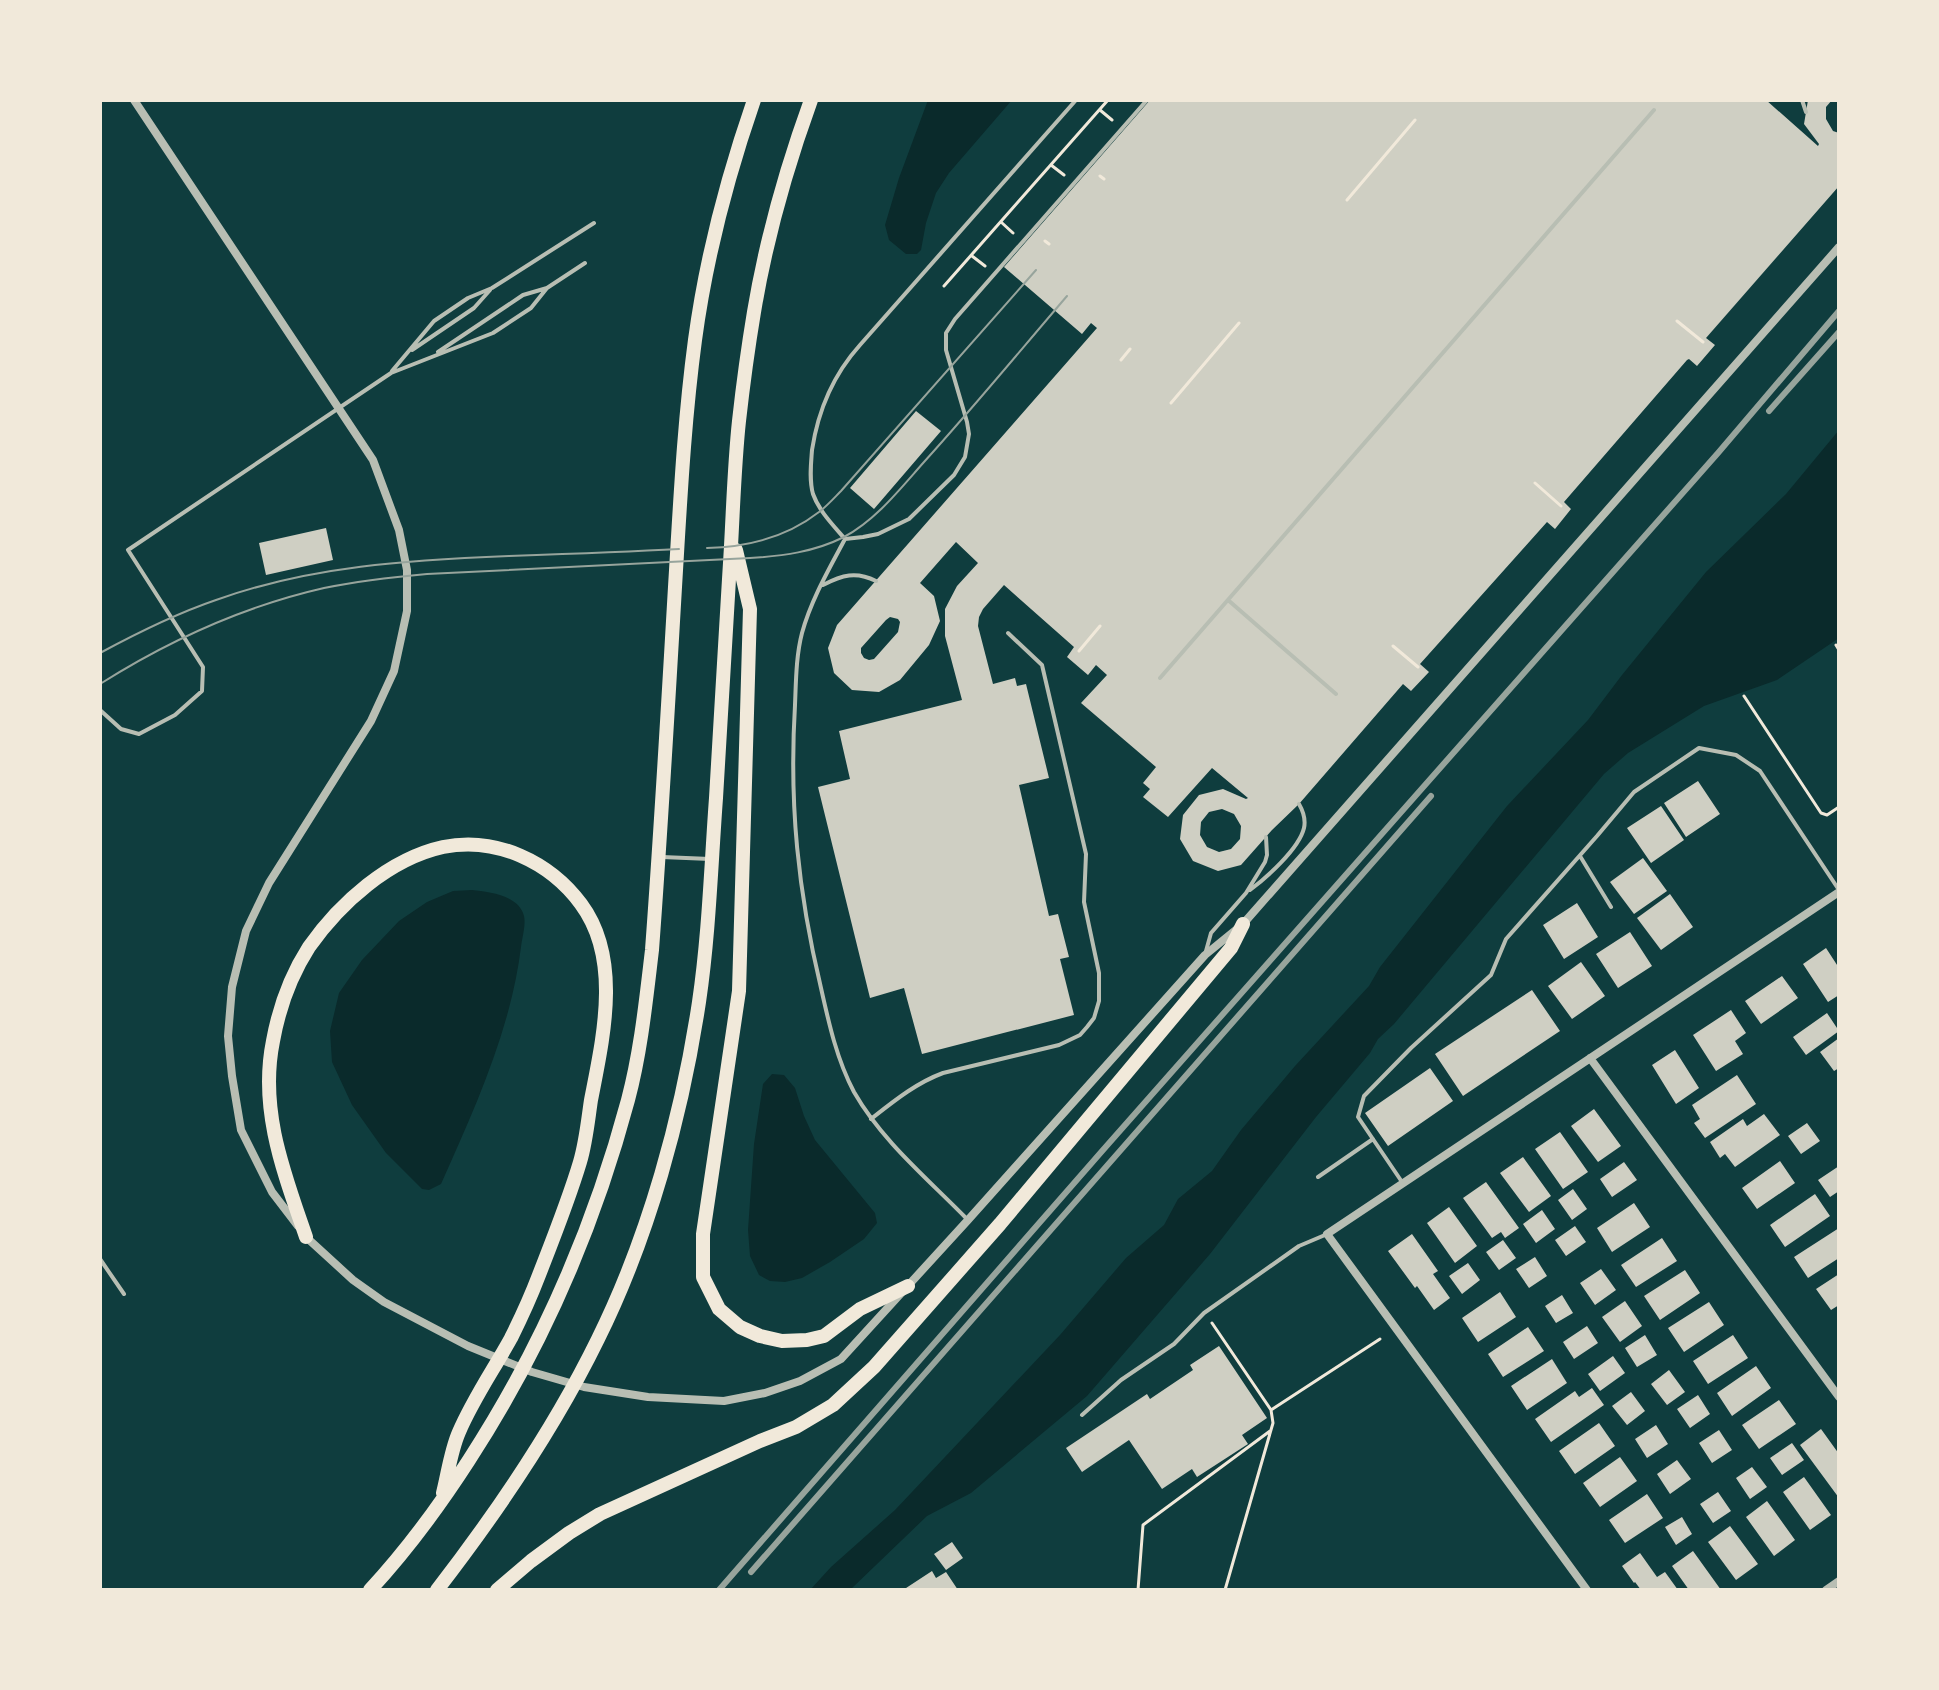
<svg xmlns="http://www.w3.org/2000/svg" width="1939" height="1690" viewBox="0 0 1939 1690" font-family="'PT Sans',sans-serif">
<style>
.water{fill:#0a2a2b}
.building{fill:#cfcfc3;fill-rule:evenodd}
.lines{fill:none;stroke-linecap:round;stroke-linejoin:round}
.path{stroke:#f1e9da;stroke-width:3}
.service{stroke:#b8beb3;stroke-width:4}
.minor{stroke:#b8beb3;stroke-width:8}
.primary{stroke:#f1e9da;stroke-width:14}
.tram{stroke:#97a49c;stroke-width:2}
.rail{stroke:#97a49c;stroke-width:6}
</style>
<rect width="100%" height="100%" fill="#0f3d3e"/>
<path class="water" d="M928 100H1012L949 173 936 193 926 223 921 250 917 254H906L889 240 885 225 899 178Z
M1839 430V638L1777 680 1704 706 1628 753 1604 774 1394 1024 1378 1039 1370 1053 1316 1117 1210 1254 1087 1396 971 1493 927 1516 850 1590H810L831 1567 895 1510 1060 1335 1126 1258 1164 1225 1178 1199 1212 1171 1241 1130 1295 1066 1369 986 1380 967 1507 806 1588 720 1622 675 1706 572 1786 494Z
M472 890C489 892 519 895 524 916 526 925 522 938 521 947 511 1029 475 1108 441 1184L429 1190 422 1189 386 1153 352 1105 332 1062 330 1031 339 993 362 960 399 921 427 902 453 891Z
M772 1074 784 1075 795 1088 804 1116 815 1140 875 1213 877 1223 864 1239 830 1262 802 1278 785 1282 770 1281 759 1275 750 1256 748 1230 754 1144 763 1084Z"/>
<path class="building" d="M1150 100H1766L1818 146 1819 144 1804 124 1808 100H1832L1826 107V119L1833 131 1839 133V186L1706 338 1715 345 1697 366 1689 359 1687 360 1564 502 1571 509 1555 529 1547 522 1420 664 1429 672 1411 691 1403 684 1299 804 1272 830 1241 865 1218 871 1193 861 1180 839 1183 815 1199 795 1223 789 1246 799 1248 798 1212 768 1168 817 1143 797 1150 789 1143 783 1156 767 1081 703 1107 675 1096 665 1088 675 1067 657 1074 647 1004 585 983 609 979 617 978 626 993 684 1015 678 1017 686 1026 684 1049 778 1019 785 1049 916 1058 914 1069 957 1060 959 1074 1015 922 1054 904 988 870 998 818 787 850 779 839 731 962 700 945 636V609L957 586 978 563 956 542 920 583 934 596 940 621 929 645 900 680 879 692 852 690 834 673 828 648 837 625 1097 328 1091 323 1082 334 1004 267ZM890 617 898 619 900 622 898 632 874 659 869 660 864 658 861 653V648L886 620ZM1222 809 1234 814 1241 826 1240 839 1231 849 1219 852 1207 847 1200 835 1201 822 1209 812Z
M916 411 941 431 874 509 850 488Z
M326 528 333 560 266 575 259 543Z
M1698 781 1720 814 1686 837 1664 803Z
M1661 806 1684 840 1651 863 1627 828Z
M1643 858 1667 891 1634 914 1610 882Z
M1670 894 1693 927 1661 950 1637 918Z
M1577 903 1598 937 1564 959 1543 925Z
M1630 932 1652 966 1618 988 1596 954Z
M1826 948 1839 968V995L1828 1002 1803 964Z
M1581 962 1605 996 1572 1019 1548 986Z
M1782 976 1798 998 1761 1024 1745 1001Z
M1532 990 1560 1031 1463 1096 1435 1054Z
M1731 1010 1746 1033 1735 1041 1743 1054 1716 1071 1693 1035Z
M1827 1013 1839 1031 1806 1055 1793 1037Z
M1839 1038V1068L1834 1071 1820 1052Z
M1675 1050 1699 1088 1676 1104 1652 1065Z
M1430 1068 1453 1101 1388 1146 1365 1113Z
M1737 1075 1756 1104 1705 1138 1694 1123 1700 1119 1692 1105Z
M1594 1109 1621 1146 1598 1162 1571 1126Z
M1764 1114 1780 1135 1735 1167 1725 1154 1720 1158 1710 1142 1743 1119 1747 1126Z
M1807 1123 1820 1141 1801 1154 1788 1136Z
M1560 1132 1588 1172 1563 1189 1535 1149Z
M1523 1157 1551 1196 1529 1212 1500 1173Z
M1780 1161 1795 1183 1757 1209 1742 1188Z
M1624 1162 1637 1180 1612 1197 1600 1179Z
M1839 1166V1191L1830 1197 1818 1180Z
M1486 1182 1519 1228 1505 1238 1501 1232 1492 1238 1463 1198Z
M1573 1189 1587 1209 1572 1220 1558 1200Z
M1815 1194 1830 1216 1785 1247 1770 1225Z
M1634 1203 1650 1227 1612 1252 1597 1228Z
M1449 1207 1477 1246 1455 1263 1427 1223Z
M1542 1210 1555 1229 1536 1243 1523 1224Z
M1575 1226 1586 1242 1566 1256 1555 1240Z
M1839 1228V1258L1808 1278 1794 1257Z
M1412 1234 1438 1271 1433 1274 1450 1298 1434 1310 1417 1286 1415 1288 1388 1251Z
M1662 1238 1677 1261 1636 1287 1621 1265Z
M1503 1240 1516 1258 1499 1270 1486 1252Z
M1535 1257 1547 1276 1529 1288 1516 1269Z
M1468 1263 1480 1280 1462 1294 1449 1276Z
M1601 1269 1616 1290 1595 1305 1580 1283Z
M1685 1270 1700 1293 1660 1320 1644 1296Z
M1839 1274V1305L1831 1310 1816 1289Z
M1500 1292 1516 1317 1478 1342 1462 1318Z
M1562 1295 1573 1313 1556 1323 1545 1306Z
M1625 1301 1642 1326 1620 1342 1602 1317Z
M1709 1302 1724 1325 1684 1352 1668 1328Z
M1587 1326 1598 1343 1574 1359 1563 1342Z
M1528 1327 1544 1351 1503 1377 1488 1354Z
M1645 1335 1657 1355 1637 1367 1625 1348Z
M1733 1335 1748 1358 1708 1384 1693 1361Z
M1219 1346 1267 1418 1242 1435 1248 1444 1197 1477 1192 1469 1162 1489 1129 1440 1082 1472 1066 1448 1147 1394 1150 1399 1193 1370 1190 1365Z
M1613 1356 1625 1373 1600 1391 1588 1374Z
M1552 1359 1567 1383 1527 1410 1511 1386Z
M1756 1366 1771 1388 1732 1416 1717 1393Z
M1669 1370 1685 1392 1667 1405 1651 1384Z
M1592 1388 1604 1405 1551 1442 1535 1419 1575 1391 1579 1397Z
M1631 1392 1645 1411 1627 1425 1612 1406Z
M1698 1395 1710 1414 1690 1428 1677 1409Z
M1779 1400 1796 1424 1759 1449 1742 1425Z
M1599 1423 1615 1446 1575 1474 1559 1451Z
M1656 1425 1668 1444 1647 1458 1635 1439Z
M1821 1429 1839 1454V1498L1800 1445Z
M1719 1430 1732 1450 1712 1463 1699 1443Z
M1792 1443 1804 1460 1782 1475 1770 1458Z
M1620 1457 1637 1481 1600 1507 1583 1483Z
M1677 1460 1691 1479 1670 1494 1657 1474Z
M1752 1467 1767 1487 1750 1499 1736 1478Z
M1804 1477 1831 1515 1810 1530 1783 1492Z
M1718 1492 1731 1511 1713 1523 1700 1504Z
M1647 1494 1663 1518 1625 1543 1609 1520Z
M1767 1501 1795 1540 1774 1556 1746 1517Z
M1682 1517 1692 1534 1676 1545 1665 1527Z
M1730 1526 1758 1564 1736 1580 1708 1542Z
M952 1542 963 1558 946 1570 934 1554Z
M1693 1551 1721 1590H1689L1672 1566Z
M1640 1553 1657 1577 1665 1572 1678 1590H1641L1635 1582 1634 1583 1622 1566Z
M932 1571 936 1578 946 1572 958 1590H903Z"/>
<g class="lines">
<path class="path" d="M1100 110 1112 120
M1051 165 1064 175
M1100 176 1104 179
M1347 200 1415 120
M1001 222 1013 233
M1045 241 1049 244
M972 256 985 266
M944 286 1108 100
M1677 321 1703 342
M1121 360 1130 349
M1171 403 1239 323
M1535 483 1561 506
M1836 645 1839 650
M1393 646 1418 667
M1079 651 1100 626
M1744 696 1821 813 1827 815 1839 807
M1212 1323 1271 1410 1380 1339
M1138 1590 1143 1525 1270 1431
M1225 1590 1273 1423 1271 1410"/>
<path class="service" d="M1802 100 1806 112
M412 350 474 308 490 290
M438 352 523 295 547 288 585 263
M392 371 434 321 468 298 492 288 594 223
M845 539C829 569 811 600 802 633 796 656 796 681 795 705 789 804 798 892 821 988 829 1024 837 1060 854 1092 882 1141 928 1179 967 1219
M845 539 863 537 878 534 909 519 954 475 965 457 969 434 967 422 946 350V333L955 319 1147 100
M845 539C833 525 819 511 813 494 809 480 811 464 812 450 818 411 833 375 860 345L1076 100
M823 585C842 575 856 571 876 581
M1228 600 1336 694
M1160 678 1654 110
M100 710 121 729 139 734 175 715 202 691 203 667 128 550 391 373 493 333 531 308 547 288
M1580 856 1611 907
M662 857 710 859
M1250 890C1266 878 1299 849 1304 828 1306 819 1303 811 1299 804
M1206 951 1211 933 1246 893 1265 862 1267 855 1266 837
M871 1119C894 1101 916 1083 943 1073L1059 1045 1080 1035 1087 1027 1094 1018 1099 1001V973L1084 902 1086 854 1042 665 1008 633
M1318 1177 1373 1139
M1402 1182 1358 1117 1364 1096 1411 1048 1491 975 1506 939 1597 836 1634 792 1699 748 1736 755 1760 771 1839 890
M100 1259 124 1294
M1082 1415 1121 1380 1174 1344 1204 1313 1299 1246 1325 1235"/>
<path class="minor" d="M134 100 373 460 399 530 407 570V611L394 671 371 721 269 883 246 931 232 987 228 1036 232 1076 241 1130 272 1192 298 1226
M1590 1058 1839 1397
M306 1237 353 1280 384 1302 468 1346 532 1372 584 1387 648 1397 724 1401 765 1393 800 1381 841 1359 968 1220 1205 955 1243 924 1839 247
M1587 1590 1327 1234 1839 892
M1826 1590 1839 1581"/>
<path class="primary" d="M736 550 750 609 739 991 703 1234V1277L719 1309 740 1327 760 1336 782 1341 807 1340 824 1336 860 1309 908 1286
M306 1237C284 1173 259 1110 273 1041 279 1008 291 975 309 947 340 903 389 859 443 847 496 836 550 862 581 904 622 959 603 1038 591 1100 588 1120 586 1142 580 1162 569 1199 553 1239 539 1275 531 1296 521 1318 511 1338 494 1369 473 1399 459 1432 451 1450 448 1473 443 1493
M370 1590C407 1550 440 1505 469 1460 541 1349 594 1227 628 1100 641 1051 646 1000 652 950 661 829 668 708 675 587 680 505 684 422 695 340 706 258 727 178 754 100
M437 1590C498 1511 554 1429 598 1339 649 1236 682 1115 699 1002 709 934 711 866 716 798 721 719 725 641 730 563 733 516 734 468 739 421 743 385 748 348 754 312 766 240 786 169 811 100
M497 1590 531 1561 569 1533 600 1514 760 1441 796 1427 833 1405 874 1367 1000 1224 1231 948 1243 924"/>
<path class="tram" d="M707 548C747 547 787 537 819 512 827 506 834 498 841 491L1036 270
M100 653C137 633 175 614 216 600 310 566 410 560 509 556 566 554 623 552 679 549
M100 684C168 641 245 606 324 588 358 581 393 577 427 574L750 558C783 556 814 552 844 537 876 520 900 489 924 462 973 408 1019 352 1067 296"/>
<path class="rail" d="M1769 411 1839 332
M751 1572 1431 796
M719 1590 1103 1150 1718 453 1839 311"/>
</g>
<rect width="1939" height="1690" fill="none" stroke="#f1e9da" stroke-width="204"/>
</svg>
